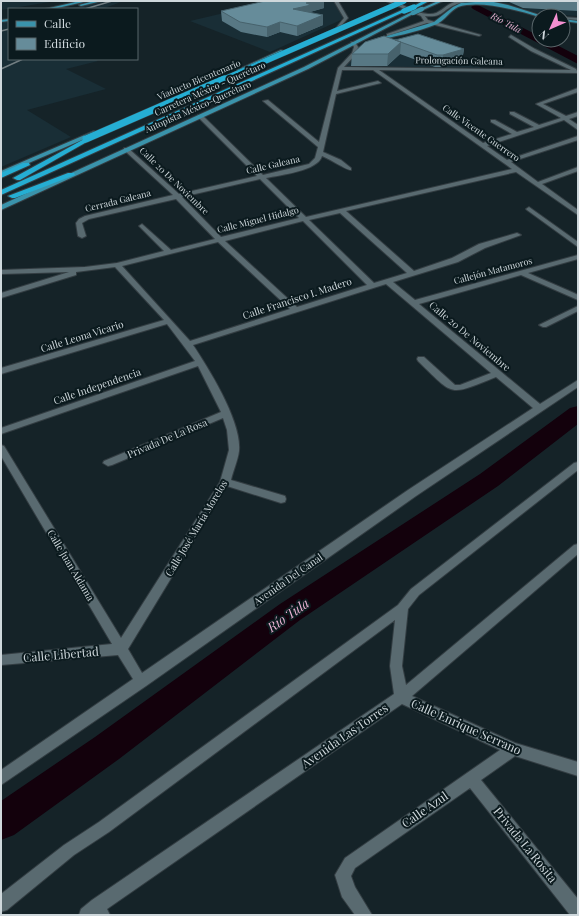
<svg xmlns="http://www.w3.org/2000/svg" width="579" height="916" viewBox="0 0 579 916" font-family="'Playfair Display',serif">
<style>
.built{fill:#192e36}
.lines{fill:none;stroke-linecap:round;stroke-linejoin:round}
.river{fill:#13010c;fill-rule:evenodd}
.minor-casing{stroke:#333d42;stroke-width:2}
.major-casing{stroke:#333d42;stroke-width:2}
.highway-casing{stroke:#333d42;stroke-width:2}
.minor{fill:#596a70;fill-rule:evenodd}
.major{fill:#3a93ab;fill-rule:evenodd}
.highway{fill:#25aed3;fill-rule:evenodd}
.rail{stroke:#727e82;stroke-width:1.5}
.major-bridge-casing{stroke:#333d42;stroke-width:5.5;stroke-linecap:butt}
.highway-bridge-far1-casing{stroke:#333d42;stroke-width:6;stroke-linecap:butt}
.highway-bridge-casing{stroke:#333d42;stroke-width:8;stroke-linecap:butt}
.major-bridge{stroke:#3a93ab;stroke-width:4.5}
.highway-bridge-far1{stroke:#25aed3;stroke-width:5.5}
.highway-bridge{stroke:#25aed3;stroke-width:7}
.wall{fill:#587884}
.shaded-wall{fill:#47626c}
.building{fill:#668c9a;stroke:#47626c}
.labels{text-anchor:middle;stroke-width:4;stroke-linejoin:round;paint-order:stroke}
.far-water-label{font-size:9px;font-style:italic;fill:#eab3d4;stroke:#0b1a1e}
.far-street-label{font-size:9px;fill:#cfd8dc;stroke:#0b1a1e}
.street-label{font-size:10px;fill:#cfd8dc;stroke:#0b1a1e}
.near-street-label{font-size:12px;fill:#cfd8dc;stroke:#0b1a1e}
.near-water-label{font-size:13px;font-style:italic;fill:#eab3d4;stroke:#0b1a1e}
</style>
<rect width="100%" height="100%" fill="#152328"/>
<path class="built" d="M1 1H56L1 10Z
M106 1 121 2 102 9H67Z
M275 1H334L342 12 343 17 341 20 270 52 190 21Z
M494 1H578V16L541 14 509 4Z
M9 21V59H95L98 61 66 69 106 89 27 110 71 137 1 167V23Z
M396 38 482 68 346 66 360 50 373 44Z"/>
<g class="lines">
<path class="river" d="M476 4 539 36V40H547L578 56V64L473 9 471 7Z
M578 406V424L498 486 300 620 119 759 14 835 1 840V801L95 737 280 604 480 474 570 408Z"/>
<g class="minor-casing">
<path id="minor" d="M334 1H338L348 18 338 29 336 28 344 18Z
M386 1C401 1 413 13 428 14 439 15 443 7 452 3 458 0 465 1 471 1 466 3 460 2 455 5 442 10 443 18 425 16L428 20 481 35 479 36 427 23 387 36V34L424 21 421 16Z
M563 17 578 18V20L563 19Z
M511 35 535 49 576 69 578 73 379 70 483 143 512 134 491 122V120H495L517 132 534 127 510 114V112H514L539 125 561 118 536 104 578 88V92L543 104 566 116 578 112V116L569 119 578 125V130L564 120 487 146 507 160 578 136V140L511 162 538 182 578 167V171L542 184 578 210V215L516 172 346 211 414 271 452 258 479 244 517 233 521 235 485 248 458 262 393 282 415 300 578 255V259L528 273 574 293 578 295V300L521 275 419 304 540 404 578 380V387L416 496 146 686 1 785V770L133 679 118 655 1 665V655L112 644 1 456V445L4 446 121 638 220 482 229 450 227 430 223 418 112 465 108 466 103 463 104 461 221 412 198 366 1 434V428L195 361 167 324 1 374V368L164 320 115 267 76 272V275L1 298V293L69 272 1 274V270L85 267 117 263 164 251 139 226 142 224 171 250 215 239 176 199 89 219 82 223 86 236 82 238 78 236 76 223 79 219 85 216 173 195 124 150V148H128L179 194 257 176 198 117V115H202L263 175 309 164 315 158 318 147 263 101 268 100 319 142 338 68 352 53 354 47 351 42H355L358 47 356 54 344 67 571 70 531 51 509 37ZM342 70H373L512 169 306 217 266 178C280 175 318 171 322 156 328 158 348 171 351 170V168L341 160 323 152 336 94 381 83 378 81 337 91ZM260 179 299 218 221 237 182 197ZM340 213 407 273 374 283 309 220ZM303 221 367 285 297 307 225 241ZM218 242 290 309 190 341 122 266ZM386 284 491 373 460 385H455L424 357H418L417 359 418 361C455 397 448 396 496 377L533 408 408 490 142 673 128 649 227 486 281 503 285 502 286 499 285 496 231 480C233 471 238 460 239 451 242 422 209 369 193 345Z
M529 207 578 242V247L527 210 526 209Z
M578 306V311L546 327H543L539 325Z
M578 462V470L419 595 408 609 402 666 406 685 574 545 578 544V554L412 696 515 743 578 762V776L515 756 481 780 578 899V915H570L470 788 355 868 351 876 355 887 372 915H355L342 897 335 875 345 858 500 750 402 704 107 909 110 915H79L81 909 92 900 394 694 390 666 395 620 109 832 74 855 7 910 1 912V894L64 845 99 822 398 605 411 589 574 463Z"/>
</g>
<g class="major-casing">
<path id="major" d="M80 1H88L53 9H45Z
M94 1H102L81 6 79 5Z
M438 1H443L423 10 420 9Z
M489 1 508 5 543 16 539 17C517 10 480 0 458 7 450 11 445 20 437 24 416 33 393 36 372 42L370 41 434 22 453 7 461 3Z
M412 12 415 13 308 69 1 210V205L304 67Z
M9 19V21L1 22V20Z
M563 19 578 21V23L563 21Z
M281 50 285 51 241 71 237 70Z
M94 131 96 132V134L1 175V171Z"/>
</g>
<g class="highway-casing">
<path id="highway" d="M423 1H429L416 8 412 7Z
M402 10 406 11 1 195V190Z
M97 132 100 134 99 135 20 180H17L13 178Z
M23 163H29L30 165 1 178V173Z
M68 173H74L75 175 15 198H12L8 196Z"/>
</g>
<use href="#minor" class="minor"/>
<use href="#major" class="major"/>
<use href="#highway" class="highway"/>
<path class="rail" d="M85 9 112 1
M1 31 9 29
M1 69 23 59"/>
<g class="major-bridge-casing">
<path id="major-bridge" d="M413 13 422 9"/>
</g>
<g class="highway-bridge-far1-casing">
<path id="highway-bridge-far1" d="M404 11 414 7
M222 80 404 1"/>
</g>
<g class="highway-bridge-casing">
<path id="highway-bridge" d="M86 139 224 79"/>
</g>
<use href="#major-bridge" class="major-bridge"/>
<use href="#highway-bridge-far1" class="highway-bridge-far1"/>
<use href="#highway-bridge" class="highway-bridge"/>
</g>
<path class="wall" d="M507 1H578V11L523 8Z
M324 8 310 12V13L323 15V25L297 36 280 32 267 37 241 32 222 21 221 11Z
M395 40 464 49 462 61 442 67H435L400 54 387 66H351L352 54Z"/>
<path class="shaded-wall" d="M316 1H324V8L310 12V14L293 9 306 3Z
M323 15V25L297 36V26Z
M280 22V32L267 37V27Z
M401 42 400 54 387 66 388 54Z
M464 49 462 61 442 67 443 55Z"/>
<path class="building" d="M265 1H316L306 3 311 5 293 9 323 15 297 26 280 22 267 27 240 22 221 11Z
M418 34 464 49 443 55H437L395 40Z
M384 36 401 42 388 54H352L365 42Z"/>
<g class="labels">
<g class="far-water-label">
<text transform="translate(506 23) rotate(28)" y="3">Río Tula</text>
</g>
<g class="far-street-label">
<text transform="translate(459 61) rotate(1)" y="3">Prolongación Galeana</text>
<text transform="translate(199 80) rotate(-23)" y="3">Viaducto Bicentenario</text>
<text transform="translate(210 89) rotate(-24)" y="3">Carretera México - Querétaro</text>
<text transform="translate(198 107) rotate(-24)" y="3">Autopista México-Querétaro</text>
<text transform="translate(481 133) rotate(35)" y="3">Calle Vicente Guerrero</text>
<text transform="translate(273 165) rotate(-13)" y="3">Calle Galeana</text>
<text transform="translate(174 181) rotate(44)" y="3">Calle 20 De Noviembre</text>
<text transform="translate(118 201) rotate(-14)" y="3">Cerrada Galeana</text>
<text transform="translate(258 220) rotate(-14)" y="3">Calle Miguel Hidalgo</text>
<text transform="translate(493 271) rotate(-15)" y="3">Callejón Matamoros</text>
</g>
<g class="street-label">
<text transform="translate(297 298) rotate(-18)" y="4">Calle Francisco I. Madero</text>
<text transform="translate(82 336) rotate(-17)" y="4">Calle Leona Vicario</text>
<text transform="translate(470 336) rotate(40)" y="4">Calle 20 De Noviembre</text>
<text transform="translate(97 386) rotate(-19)" y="4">Calle Independencia</text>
<text transform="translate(167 438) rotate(-23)" y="4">Privada De La Rosa</text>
<text transform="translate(196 528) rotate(-59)" y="4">Calle José María Morelos</text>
<text transform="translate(71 565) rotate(59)" y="4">Calle Juan Aldama</text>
<text transform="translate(288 579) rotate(-35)" y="4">Avenida Del Canal</text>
</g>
<g class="near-street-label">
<text transform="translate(61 655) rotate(-5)" y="4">Calle Libertad</text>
<text transform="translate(466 727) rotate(24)" y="4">Calle Enrique Serrano</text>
<text transform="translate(345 736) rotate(-35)" y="4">Avenida Las Torres</text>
<text transform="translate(425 810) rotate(-35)" y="4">Calle Azul</text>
<text transform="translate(525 845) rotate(51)" y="4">Privada La Rosita</text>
</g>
<g class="near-water-label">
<text transform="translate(288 615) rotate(-35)" y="5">Río Tula</text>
</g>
</g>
<rect width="579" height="916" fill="none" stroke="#cfd8dc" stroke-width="4"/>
<rect x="8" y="8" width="130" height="52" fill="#0b1a1e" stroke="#59666a"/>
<rect x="16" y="21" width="20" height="6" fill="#3a93ab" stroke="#59666a"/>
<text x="44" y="28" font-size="12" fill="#cfd8dc">Calle</text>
<rect x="16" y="38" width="20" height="12" fill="#668c9a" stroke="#59666a"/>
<text x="44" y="48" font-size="12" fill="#cfd8dc">Edificio</text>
<g transform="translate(551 28) rotate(225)"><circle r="19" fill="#0b1a1e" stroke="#59666a"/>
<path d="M0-3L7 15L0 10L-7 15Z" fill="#f590d1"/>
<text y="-6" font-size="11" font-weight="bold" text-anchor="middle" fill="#cfd8dc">N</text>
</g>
</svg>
